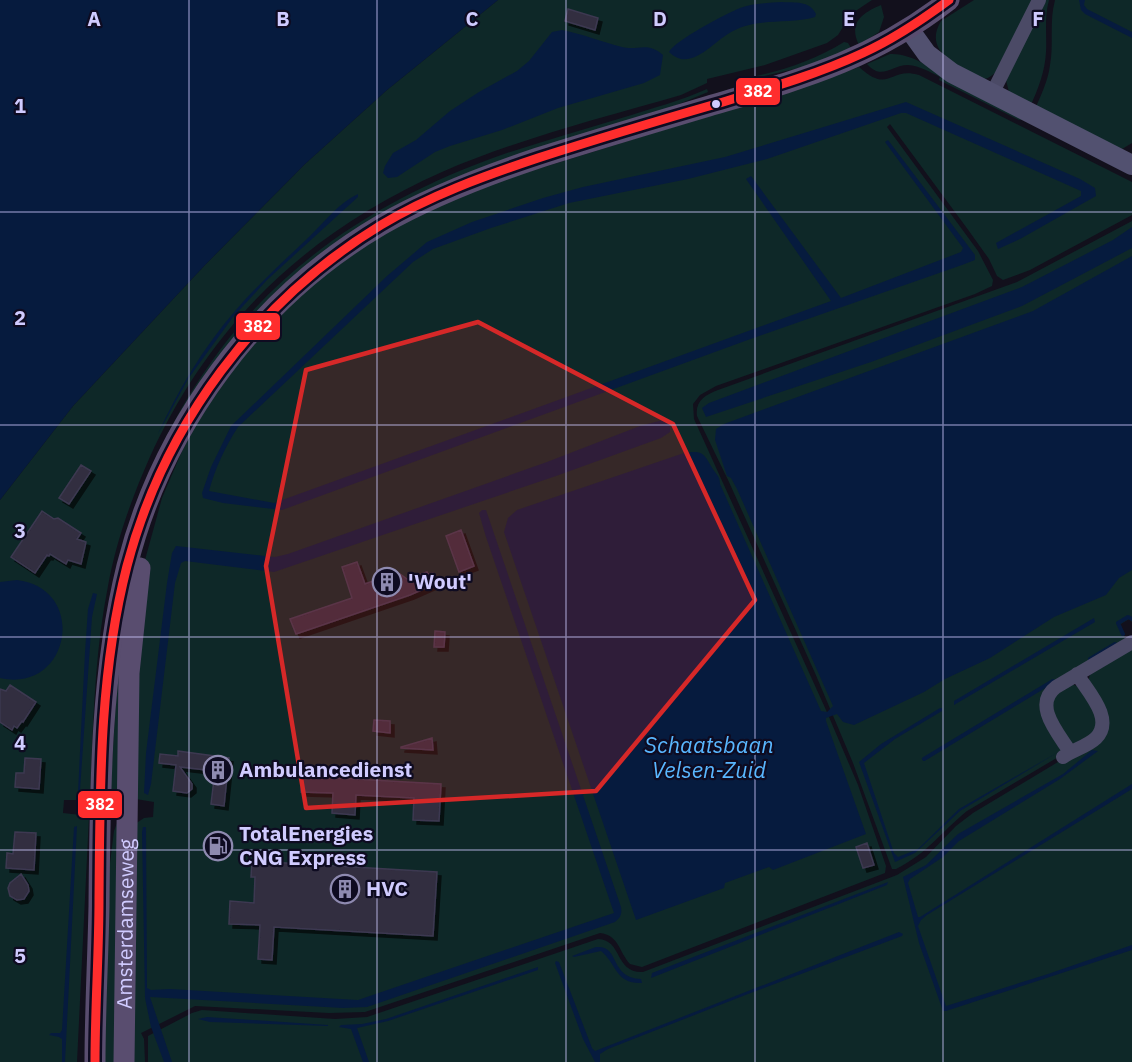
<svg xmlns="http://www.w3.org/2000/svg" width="1132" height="1062" viewBox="0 0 1132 1062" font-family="'IBM Plex Sans',sans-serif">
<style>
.green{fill:#0e2828}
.water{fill:#061b3e}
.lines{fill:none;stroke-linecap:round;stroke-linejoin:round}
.stream{stroke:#061b3e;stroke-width:4}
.building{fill:#302d3f;stroke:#3d3951;stroke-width:1.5;filter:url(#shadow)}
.street{stroke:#4b4a66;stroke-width:14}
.secondary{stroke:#525170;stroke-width:20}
.primary{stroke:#594d6f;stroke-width:21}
.bus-1-casing{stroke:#0e0b21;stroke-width:14}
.bus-1{stroke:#ff2d2d;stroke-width:9}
.marked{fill:#d62828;fill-opacity:0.2;stroke:#d62828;stroke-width:4.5;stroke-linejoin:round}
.grid{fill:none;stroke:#d0cbff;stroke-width:1.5;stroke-opacity:0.55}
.bus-dot{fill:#d0cbff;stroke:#0e0b21;stroke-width:2}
.labels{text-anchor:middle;stroke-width:4.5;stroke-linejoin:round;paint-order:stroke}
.poi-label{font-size:21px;font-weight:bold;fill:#d0cbff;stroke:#0e0b21;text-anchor:start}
.street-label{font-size:21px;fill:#d0cbff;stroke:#0e0b21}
.water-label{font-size:22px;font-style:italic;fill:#59b7ff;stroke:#0e0b21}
.grid-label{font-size:20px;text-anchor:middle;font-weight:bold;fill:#d0cbff;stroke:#0e0b21;stroke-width:4.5;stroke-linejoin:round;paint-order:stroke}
.line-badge{stroke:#0e0b21;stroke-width:2}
.badge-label{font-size:16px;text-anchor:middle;font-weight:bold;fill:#fff}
</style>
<defs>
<filter id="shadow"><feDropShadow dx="4" dy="4" stdDeviation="0" flood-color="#0009"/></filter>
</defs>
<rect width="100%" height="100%" fill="#12101c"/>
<path class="green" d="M498 0H872L851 14 838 35 827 43 765 65 707 79V83L681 95C601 118 518 139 442 172 307 232 210 324 149 459 131 500 116 542 108 586 94 656 93 729 90 800H64L63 813 89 816 77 1062H0V500L73 406 205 265 305 164 387 90Z
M974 0H1032L996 72C991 77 985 80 978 80 956 64 923 51 941 21Z
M1045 0H1049C1044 18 1047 34 1046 52 1045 72 1038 89 1030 107L1009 92 1006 80Z
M1055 0H1132V143L1122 149 1035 109C1041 95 1048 81 1050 65 1054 43 1049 22 1055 0Z
M881 5 884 17 879 32 859 45C848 23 862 13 881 5Z
M844 42 848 43 851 48 812 65 742 81 741 79C776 73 814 61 844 42Z
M890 54C914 53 934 71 953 82 977 95 1000 106 1024 119L1019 120 939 80 940 77C930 72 920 66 908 65 891 65 882 81 867 64Z
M859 67C890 95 889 66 919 75L1132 182V215L1030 270 1003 280 997 276 989 259 969 231 890 124 887 127 978 251 993 280 992 286 975 294 716 386 700 395 693 404 694 419 826 710 858 785 886 866 885 873 642 967 630 964C619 952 619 935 600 933L365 1012 329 1013 195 1006 141 1033 144 1039 145 1062H128L135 824 144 818 153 817 154 802 136 799 132 793 145 560 162 498 182 451 197 422 242 357 310 285 387 230 483 186 815 83Z
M707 89 708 92 332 248 168 442 135 508C204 325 320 219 504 154 544 141 585 129 625 117 653 108 680 101 707 89Z
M1132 221V622L1129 619 1119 625 1126 640 1045 693 1064 748 1060 756 967 811C940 833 928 853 896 869H892L853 763 815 673 729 482 697 416C695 401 705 395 718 390L1017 282Z
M121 618 119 801 110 797Z
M1132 646V1062H148V1036L192 1013 202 1010 335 1019 367 1017 598 939C623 940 614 973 643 972L897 875 926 857 956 826 973 813 1103 735 1088 681 1091 672Z
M1071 684 1077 686 1096 711 1097 730 1074 746 1052 716 1051 698Z
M117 823 120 1062H102L106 895 114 831Z"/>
<path class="water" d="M0 0H498L387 90 305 164 205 265 73 406 0 500Z
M1079 0H1085L1084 5 1087 9 1132 32V38L1085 14 1081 10Z
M782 2C795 3 809 0 816 14L815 17C787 25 759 17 733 31 714 40 691 74 669 52 674 41 727 13 740 8 753 3 769 3 782 2Z
M562 30C583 34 602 42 622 47 638 51 647 41 663 55L660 75 644 83 558 108 502 130 450 146 435 152 397 177 388 178 383 173 385 166 393 153 416 140 450 111 479 92 517 71 529 61 552 32Z
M906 102 1080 179 1095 188 1096 196 1020 239 998 249 996 243 1081 196V191L906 113H901L767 159 688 179 569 203 491 228 433 249 413 262 238 427C225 447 215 469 209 491L274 503 831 301 746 179 751 176 841 298 961 252 963 248 885 142 888 140 975 255V260L962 265 745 341 282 510 223 503 203 498 202 493 211 467 231 426 387 276 427 242 472 222 543 198 583 187 725 157Z
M358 194V197L267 280 233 317 188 379 158 434C178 390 203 348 235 311 258 284 285 260 310 236 324 222 340 202 358 194Z
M1132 227V248L1022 306 871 362 706 417 702 408 709 403 1022 287 1113 240Z
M1132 256V570L1119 578 1106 595 1054 617 990 658 945 679 924 692 854 725 843 722 837 714 826 718V721L866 834 773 870 769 867 725 883 724 888 636 920 504 532 508 518 517 510 684 453C706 449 704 456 715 472 718 476 720 478 720 484L821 711 827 712 833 706 737 489 731 478 727 476 715 440 716 429 724 424 1033 311Z
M663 420 670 425V432L661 438 556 476 274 572 185 561 181 563 175 583 151 784 148 795 144 793 146 753 167 583 172 553 176 546 275 557 288 554 547 462 640 426Z
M482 510H486L621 907C622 914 621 917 615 922L367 1007 343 1008 150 997 172 1062H164L151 1027 145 998 142 832 143 827H146L147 988 151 990 170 989 358 1000 614 913 486 537 479 513Z
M17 580C89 589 70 694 0 678V582Z
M93 593 97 594 92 617 80 790 78 792 85 652 88 609Z
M1094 618 1095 622 954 705V701Z
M940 708H942V711L895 739 864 763 894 853 898 857 918 849 959 809 1060 751 960 811 915 853 895 862 859 762 881 744Z
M1092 750 1098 751 1060 779 959 841 943 857 910 879 908 883 918 917H920L1132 784V789L927 915 921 920 918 926 946 1006 1048 974 1132 945V950L946 1011H943L919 943 903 877 926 865 958 834 1063 774Z
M77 826 65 1062H62V1039L59 1037 49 1035 51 1033H60L62 1030 74 827Z
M888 882 887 885 651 978 652 973Z
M899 932 903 934 902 936 748 994 608 1049 600 1054V1062H595L583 1039 555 963 556 961 559 962 592 1048 595 1051Z
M596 947C621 945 608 977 641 979L642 983C615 984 617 964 601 951L574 957 572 956Z
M538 967V970L388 1021 357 1028 369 1062H363L351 1029 339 1027 341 1025 362 1024 386 1019Z
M207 1017 328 1025V1026L210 1022 198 1019Z"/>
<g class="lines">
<path class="stream" d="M1123 634 1118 623 1128 617 1132 619
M1090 659 1115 644
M924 759 1053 681"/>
</g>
<path class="building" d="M568 9 598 18 595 30 565 21Z
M81 465 91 471 69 504 59 498Z
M42 511 54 519 58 518 81 533 77 539 86 542 81 564 68 560 66 564 50 554 49 556 47 555 35 573 11 557Z
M461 530 474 566 459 572 446 536Z
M357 562 365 584 394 573 400 574 407 579H414L413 577 427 572 428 574 433 573 437 583 410 595 296 634 290 619 352 598 342 567Z
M435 631 445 632 444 647H434Z
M10 685 36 702 23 722 22 721 17 728 14 726 12 730 0 722V689L6 691Z
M374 720 390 721V733L373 731Z
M432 738 433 750 401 748V747Z
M178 751 229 758 224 806 211 804 215 771 180 767 192 784V789L187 793 173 791 176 765 159 763 160 754 178 756Z
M25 758 41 759 39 789 15 787 16 773H24Z
M302 776 441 784 439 821 413 820 414 798 356 795 355 815 332 813 333 793 301 792Z
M15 832 36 833 34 870 6 868 7 853 13 854Z
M867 843 874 865 863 868 856 847Z
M252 861 437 872 433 936 274 927 272 960 258 959 260 925 229 924 230 901 254 903 255 877H251Z
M21 874 28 885 29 891 24 899 17 900 10 896 8 888 10 883Z"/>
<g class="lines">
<path class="street" d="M992 94 1039 0
M1070 752C1059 734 1032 705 1056 687L1132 642
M1063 757C1073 750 1088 746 1096 738 1115 719 1087 691 1077 674"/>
<path class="secondary" d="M909 29 927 54 952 73 1132 165"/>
<g class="primary">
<path d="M95 1062C95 1010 98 958 99 906 100 795 100 675 127 566 162 427 256 298 381 225 430 197 484 176 538 158 595 140 652 123 709 106 801 79 871 61 949 0"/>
<path id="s1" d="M124 1062 129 673 140 568"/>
</g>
<g class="bus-1-casing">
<path id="bus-1" d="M95 1062C95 1008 99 953 99 899 100 788 99 674 127 566 164 425 256 301 381 225 429 196 484 176 538 158 597 139 657 121 716 104 766 89 816 75 863 53 894 39 922 20 949 0"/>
</g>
<use href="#bus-1" class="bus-1"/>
</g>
<path class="marked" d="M478 322 673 424 755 600 596 791 306 808 266 566 306 370Z"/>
<path class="grid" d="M189 0V1062M377 0V1062M566 0V1062M755 0V1062M943 0V1062M0 212H1132M0 425H1132M0 637H1132M0 850H1132"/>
<defs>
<g id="building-ring" transform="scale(1.5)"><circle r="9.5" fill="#0e0b21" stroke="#8e8ab0" stroke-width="1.5"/><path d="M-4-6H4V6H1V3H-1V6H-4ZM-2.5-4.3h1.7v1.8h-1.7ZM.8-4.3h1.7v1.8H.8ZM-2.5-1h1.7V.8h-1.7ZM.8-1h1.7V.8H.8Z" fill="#8e8ab0"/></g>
<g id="fuel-ring" transform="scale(1.5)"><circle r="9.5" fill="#0e0b21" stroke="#8e8ab0" stroke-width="1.5"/><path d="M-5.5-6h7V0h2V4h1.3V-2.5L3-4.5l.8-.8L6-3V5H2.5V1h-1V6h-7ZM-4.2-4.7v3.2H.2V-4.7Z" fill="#8e8ab0"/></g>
</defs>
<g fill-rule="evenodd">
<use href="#building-ring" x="387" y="582"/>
<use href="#building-ring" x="218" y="770"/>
<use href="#fuel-ring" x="218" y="846"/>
<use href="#building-ring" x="345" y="889"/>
</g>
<circle class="bus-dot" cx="716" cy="104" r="5"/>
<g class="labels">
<g class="poi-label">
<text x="408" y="589">'Wout'</text>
<text x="239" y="777">Ambulancedienst</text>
<text x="239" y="841">TotalEnergies<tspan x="239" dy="24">CNG Express</tspan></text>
<text x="366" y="896">HVC</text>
</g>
<g class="street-label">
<text dy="7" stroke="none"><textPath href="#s1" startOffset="138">Amsterdamseweg</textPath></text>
</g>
<g class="water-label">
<text x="709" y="753">Schaatsbaan<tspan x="709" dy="25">Velsen-Zuid</tspan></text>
</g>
</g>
<g class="grid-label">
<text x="94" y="26">A</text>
<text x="283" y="26">B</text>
<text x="472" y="26">C</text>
<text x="660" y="26">D</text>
<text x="849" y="26">E</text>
<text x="1038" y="26">F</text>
<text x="20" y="113">1</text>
<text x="20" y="325">2</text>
<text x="20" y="538">3</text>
<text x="20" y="750">4</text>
<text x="20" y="963">5</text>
</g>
<g class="line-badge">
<rect x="735" y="77" width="46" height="29" rx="6" fill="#ff2d2d"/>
<rect x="235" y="312" width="46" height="29" rx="6" fill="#ff2d2d"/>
<rect x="77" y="790" width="46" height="29" rx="6" fill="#ff2d2d"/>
</g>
<g class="badge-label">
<text x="758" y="97">382</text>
<text x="258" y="332">382</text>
<text x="100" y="810">382</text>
</g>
</svg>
